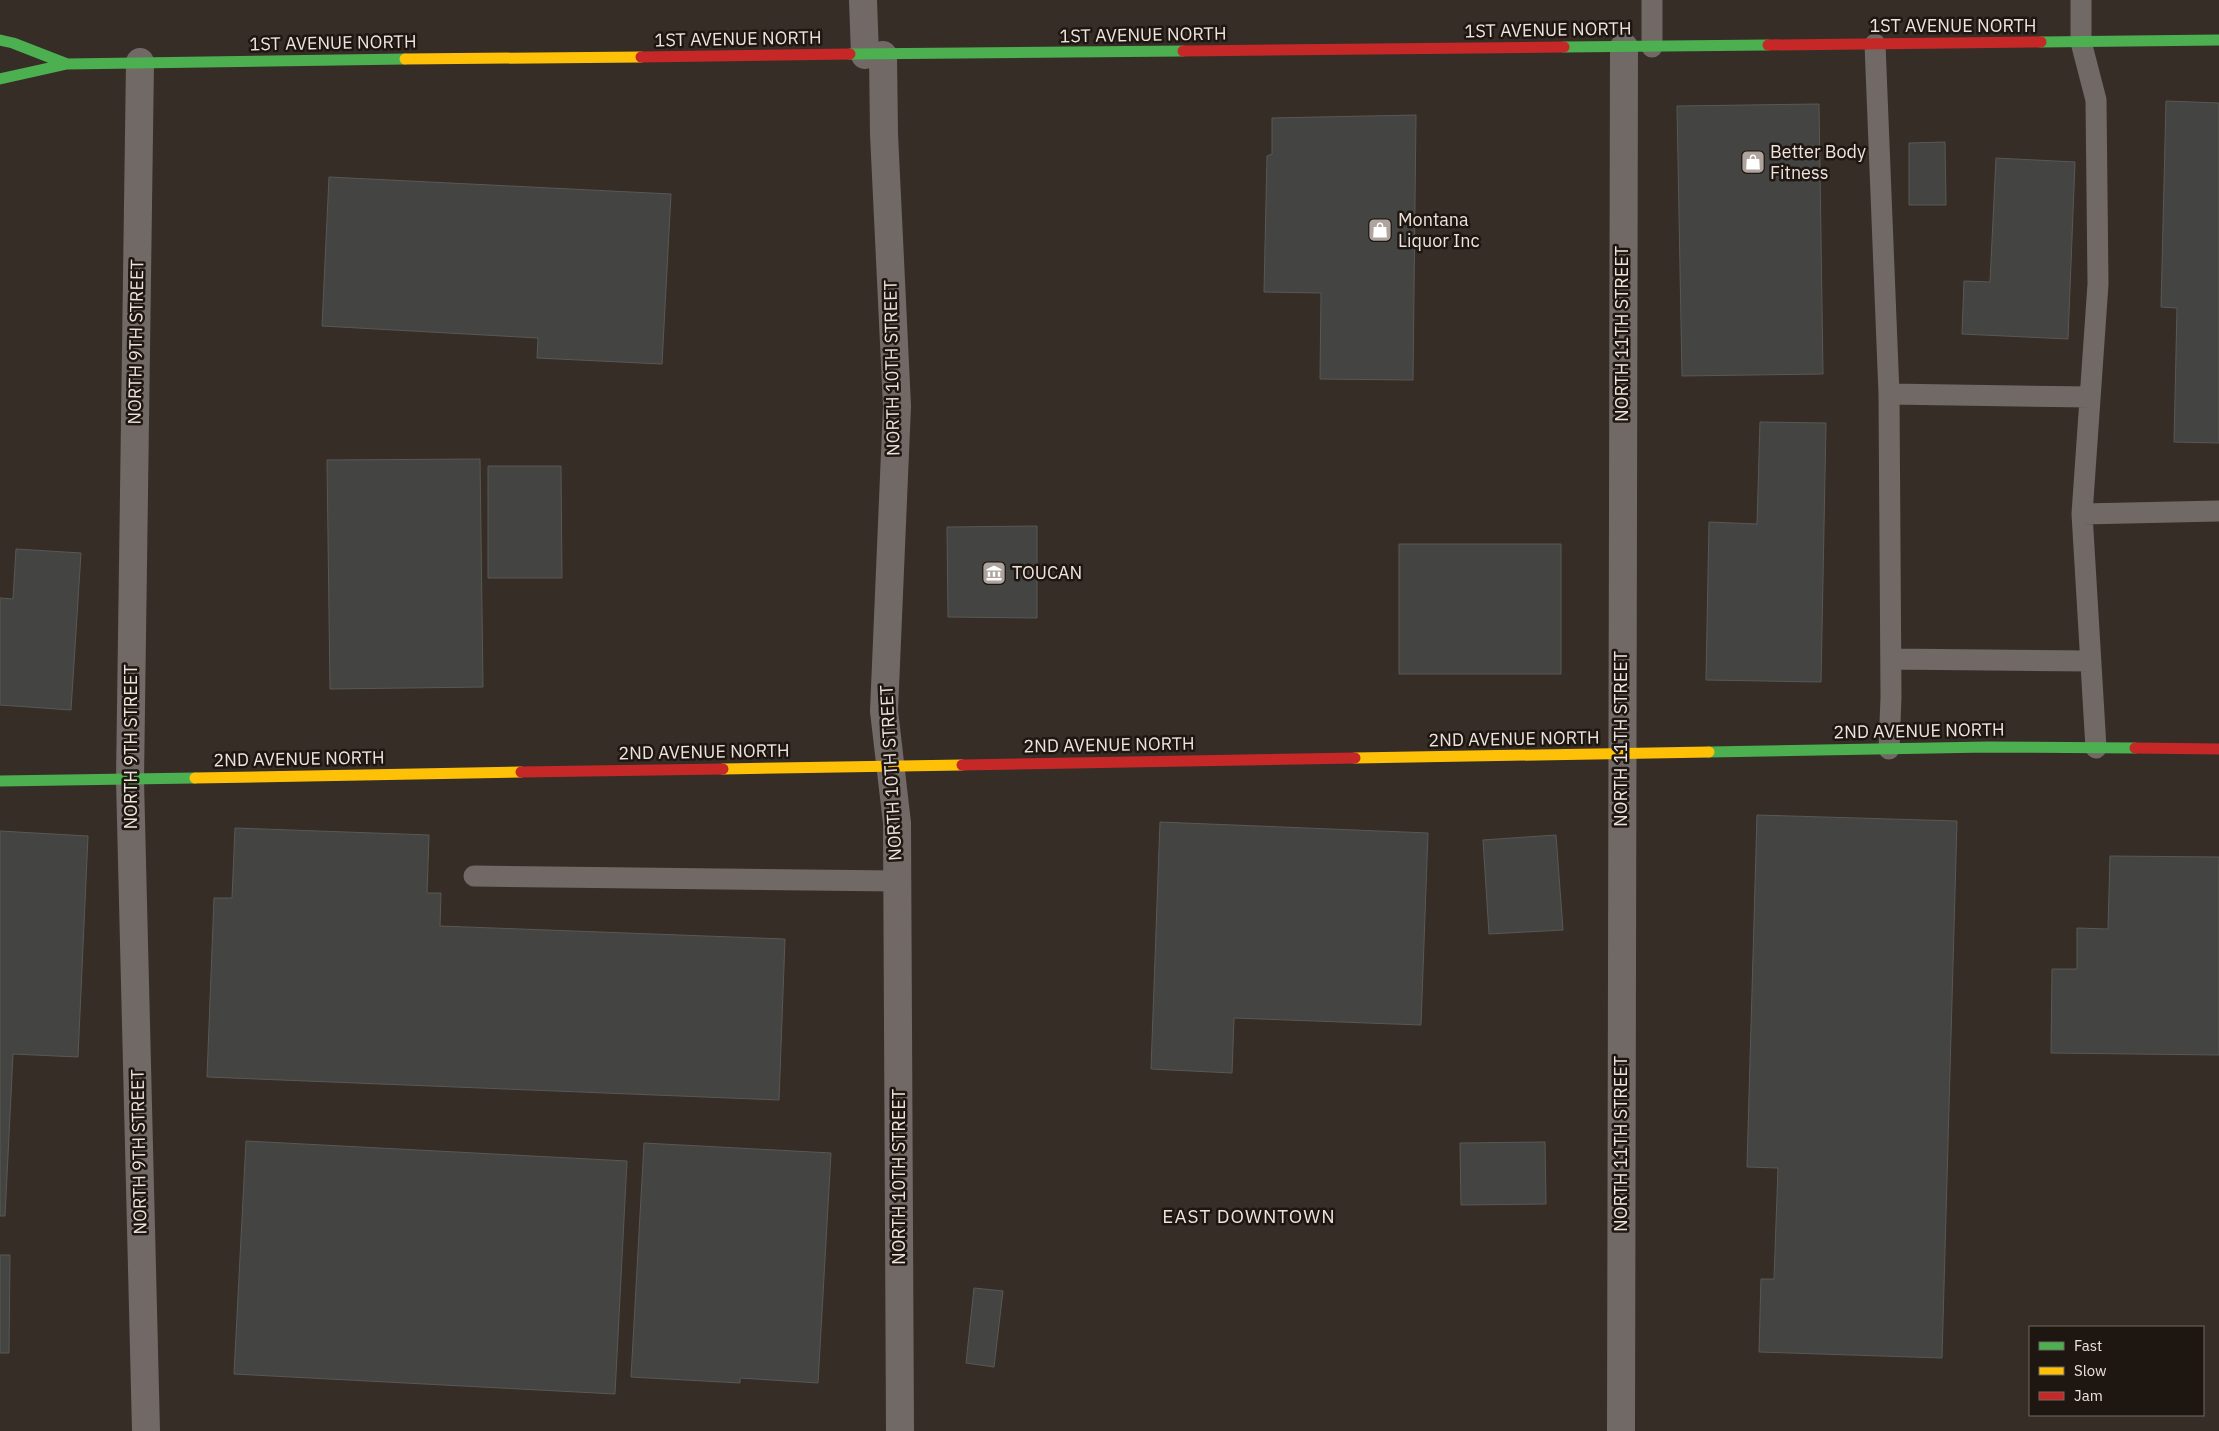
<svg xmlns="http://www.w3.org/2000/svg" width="2219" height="1431" viewBox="0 0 2219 1431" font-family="'IBM Plex Sans',sans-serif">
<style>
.building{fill:#444442;stroke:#595855}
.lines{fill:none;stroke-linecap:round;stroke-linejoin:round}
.lane{stroke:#716965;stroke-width:21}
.street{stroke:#716965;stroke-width:28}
.fast{stroke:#4caf50;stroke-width:11}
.slow{stroke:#ffc107;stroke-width:11}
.jam{stroke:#c62828;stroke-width:11}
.labels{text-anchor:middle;stroke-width:5;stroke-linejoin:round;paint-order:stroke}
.street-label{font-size:18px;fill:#eee3dc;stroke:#1e1611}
.poi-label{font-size:18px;fill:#eee3dc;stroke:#1e1611;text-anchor:start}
.neighbourhood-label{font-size:19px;letter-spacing:1px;fill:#eee3dc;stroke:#1e1611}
</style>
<rect width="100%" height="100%" fill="#372d27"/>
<path class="building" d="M2166 101 2219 103V443L2174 442 2177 308 2161 307Z
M1819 104 1823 374 1682 376 1677 106Z
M1416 115 1413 380 1320 379 1321 293 1264 292 1267 156 1272 154V118Z
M1945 142 1946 205H1909V143Z
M1996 158 2075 162 2068 339 1962 334 1964 281 1990 282Z
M329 177 671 194 662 364 537 358 538 338 322 326Z
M1760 422 1826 423 1821 682 1706 680 1709 522 1757 524Z
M480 459 483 687 330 689 327 460Z
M488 466H561L562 578H488Z
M1037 526V618L948 617 947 527Z
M1399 544H1561V674H1399Z
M16 549 81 553 71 710 0 705V598L13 599Z
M1757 815 1957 821 1942 1358 1759 1352 1761 1279H1774L1778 1168 1747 1167Z
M1160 822 1428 833 1421 1025 1234 1018 1232 1073 1151 1069Z
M235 828 429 835 427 893H441L440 926 785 939 779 1100 207 1077 214 898H232Z
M0 831 88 836 78 1057 13 1054 5 1216H0Z
M1556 835 1563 930 1489 934 1483 840Z
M2110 856 2219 857V1055L2051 1053 2052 969H2077V928L2108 929Z
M246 1141 627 1161 615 1394 234 1374Z
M1545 1142 1546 1204 1461 1205 1460 1143Z
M644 1143 831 1153 818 1383 740 1378V1383L631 1377Z
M0 1255H10L9 1353H0Z
M974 1288 1003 1291 994 1367 966 1363Z"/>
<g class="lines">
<path class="lane" d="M1652 0V47
M2081 0V42L2096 100 2098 284 2082 514
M1875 44 1889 394
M1891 659 2090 661
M2096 748 2082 514 2219 511
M1889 749 1891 697 1889 394 2090 397
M474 876 897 881"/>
<path class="street" d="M863 0 865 55
M883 55 884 134 897 406 884 711 897 823 900 1431
M140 62 130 780 146 1431
M1621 1431 1624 47"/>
<path class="fast" d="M0 40 13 43 67 64
M2041 42 2219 40
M1564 47 1768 45
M850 54 1183 51
M0 79 67 64 405 59
M1709 752 1988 747 2135 748
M0 781 195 778"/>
<path class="slow" d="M405 59 641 57
M1355 758 1709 752
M723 769 962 765
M195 778 521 772"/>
<path class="jam" d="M1768 45 2041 42
M1183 51 1564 47
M641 57 850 54
M2135 748 2219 749
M962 765 1355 758
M521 772 723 769"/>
</g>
<defs>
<g id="shop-square" transform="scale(1.25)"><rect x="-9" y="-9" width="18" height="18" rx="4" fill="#aea39d" stroke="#1e1611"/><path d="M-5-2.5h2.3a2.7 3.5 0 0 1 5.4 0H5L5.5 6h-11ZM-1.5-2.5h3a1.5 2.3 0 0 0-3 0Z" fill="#fff"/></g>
<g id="museum-square" transform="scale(1.25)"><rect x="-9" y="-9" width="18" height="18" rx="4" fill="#aea39d" stroke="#1e1611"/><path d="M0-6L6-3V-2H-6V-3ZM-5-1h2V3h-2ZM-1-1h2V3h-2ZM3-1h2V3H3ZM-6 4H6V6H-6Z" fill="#fff"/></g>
</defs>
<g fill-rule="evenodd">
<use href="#shop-square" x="1753" y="162"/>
<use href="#shop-square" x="1380" y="230"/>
<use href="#museum-square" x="994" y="573"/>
</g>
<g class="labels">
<g class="street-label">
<text x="1953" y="32">1ST AVENUE NORTH</text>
<text transform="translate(1548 30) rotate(-1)" y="6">1ST AVENUE NORTH</text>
<text transform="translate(1143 35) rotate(-1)" y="6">1ST AVENUE NORTH</text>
<text transform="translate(738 39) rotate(-1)" y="6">1ST AVENUE NORTH</text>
<text transform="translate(333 43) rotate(-1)" y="6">1ST AVENUE NORTH</text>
<text transform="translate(1622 334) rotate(-90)" y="6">NORTH 11TH STREET</text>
<text transform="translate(136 342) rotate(-89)" y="6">NORTH 9TH STREET</text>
<text transform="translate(892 368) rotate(-91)" y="6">NORTH 10TH STREET</text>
<text transform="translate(1919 731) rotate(-1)" y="6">2ND AVENUE NORTH</text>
<text transform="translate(1514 739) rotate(-1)" y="6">2ND AVENUE NORTH</text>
<text transform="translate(1621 739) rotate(-90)" y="6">NORTH 11TH STREET</text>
<text transform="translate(1109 745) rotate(-1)" y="6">2ND AVENUE NORTH</text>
<text transform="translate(131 747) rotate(-90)" y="6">NORTH 9TH STREET</text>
<text transform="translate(704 752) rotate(-1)" y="6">2ND AVENUE NORTH</text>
<text transform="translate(299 759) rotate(-1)" y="6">2ND AVENUE NORTH</text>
<text transform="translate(891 773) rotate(-93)" y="6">NORTH 10TH STREET</text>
<text transform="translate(1621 1144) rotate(-90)" y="6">NORTH 11TH STREET</text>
<text transform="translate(139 1152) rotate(-91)" y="6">NORTH 9TH STREET</text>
<text transform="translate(899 1177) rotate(-90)" y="6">NORTH 10TH STREET</text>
</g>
<g class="poi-label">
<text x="1770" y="158">Better Body<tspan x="1770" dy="21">Fitness</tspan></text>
<text x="1398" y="226">Montana<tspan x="1398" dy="21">Liquor Inc</tspan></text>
<text x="1012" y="579">TOUCAN</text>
</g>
<g class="neighbourhood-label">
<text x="1249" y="1223">EAST DOWNTOWN</text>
</g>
</g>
<rect x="2029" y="1326" width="175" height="90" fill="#1e1611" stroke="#716862"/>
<rect x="2039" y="1342" width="25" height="8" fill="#4caf50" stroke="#716862"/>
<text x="2074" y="1351" font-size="15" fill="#eee3dc">Fast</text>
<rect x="2039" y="1367" width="25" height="8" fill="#ffc107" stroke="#716862"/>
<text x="2074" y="1376" font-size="15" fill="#eee3dc">Slow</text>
<rect x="2039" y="1392" width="25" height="8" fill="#c62828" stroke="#716862"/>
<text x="2074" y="1401" font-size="15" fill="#eee3dc">Jam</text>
</svg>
